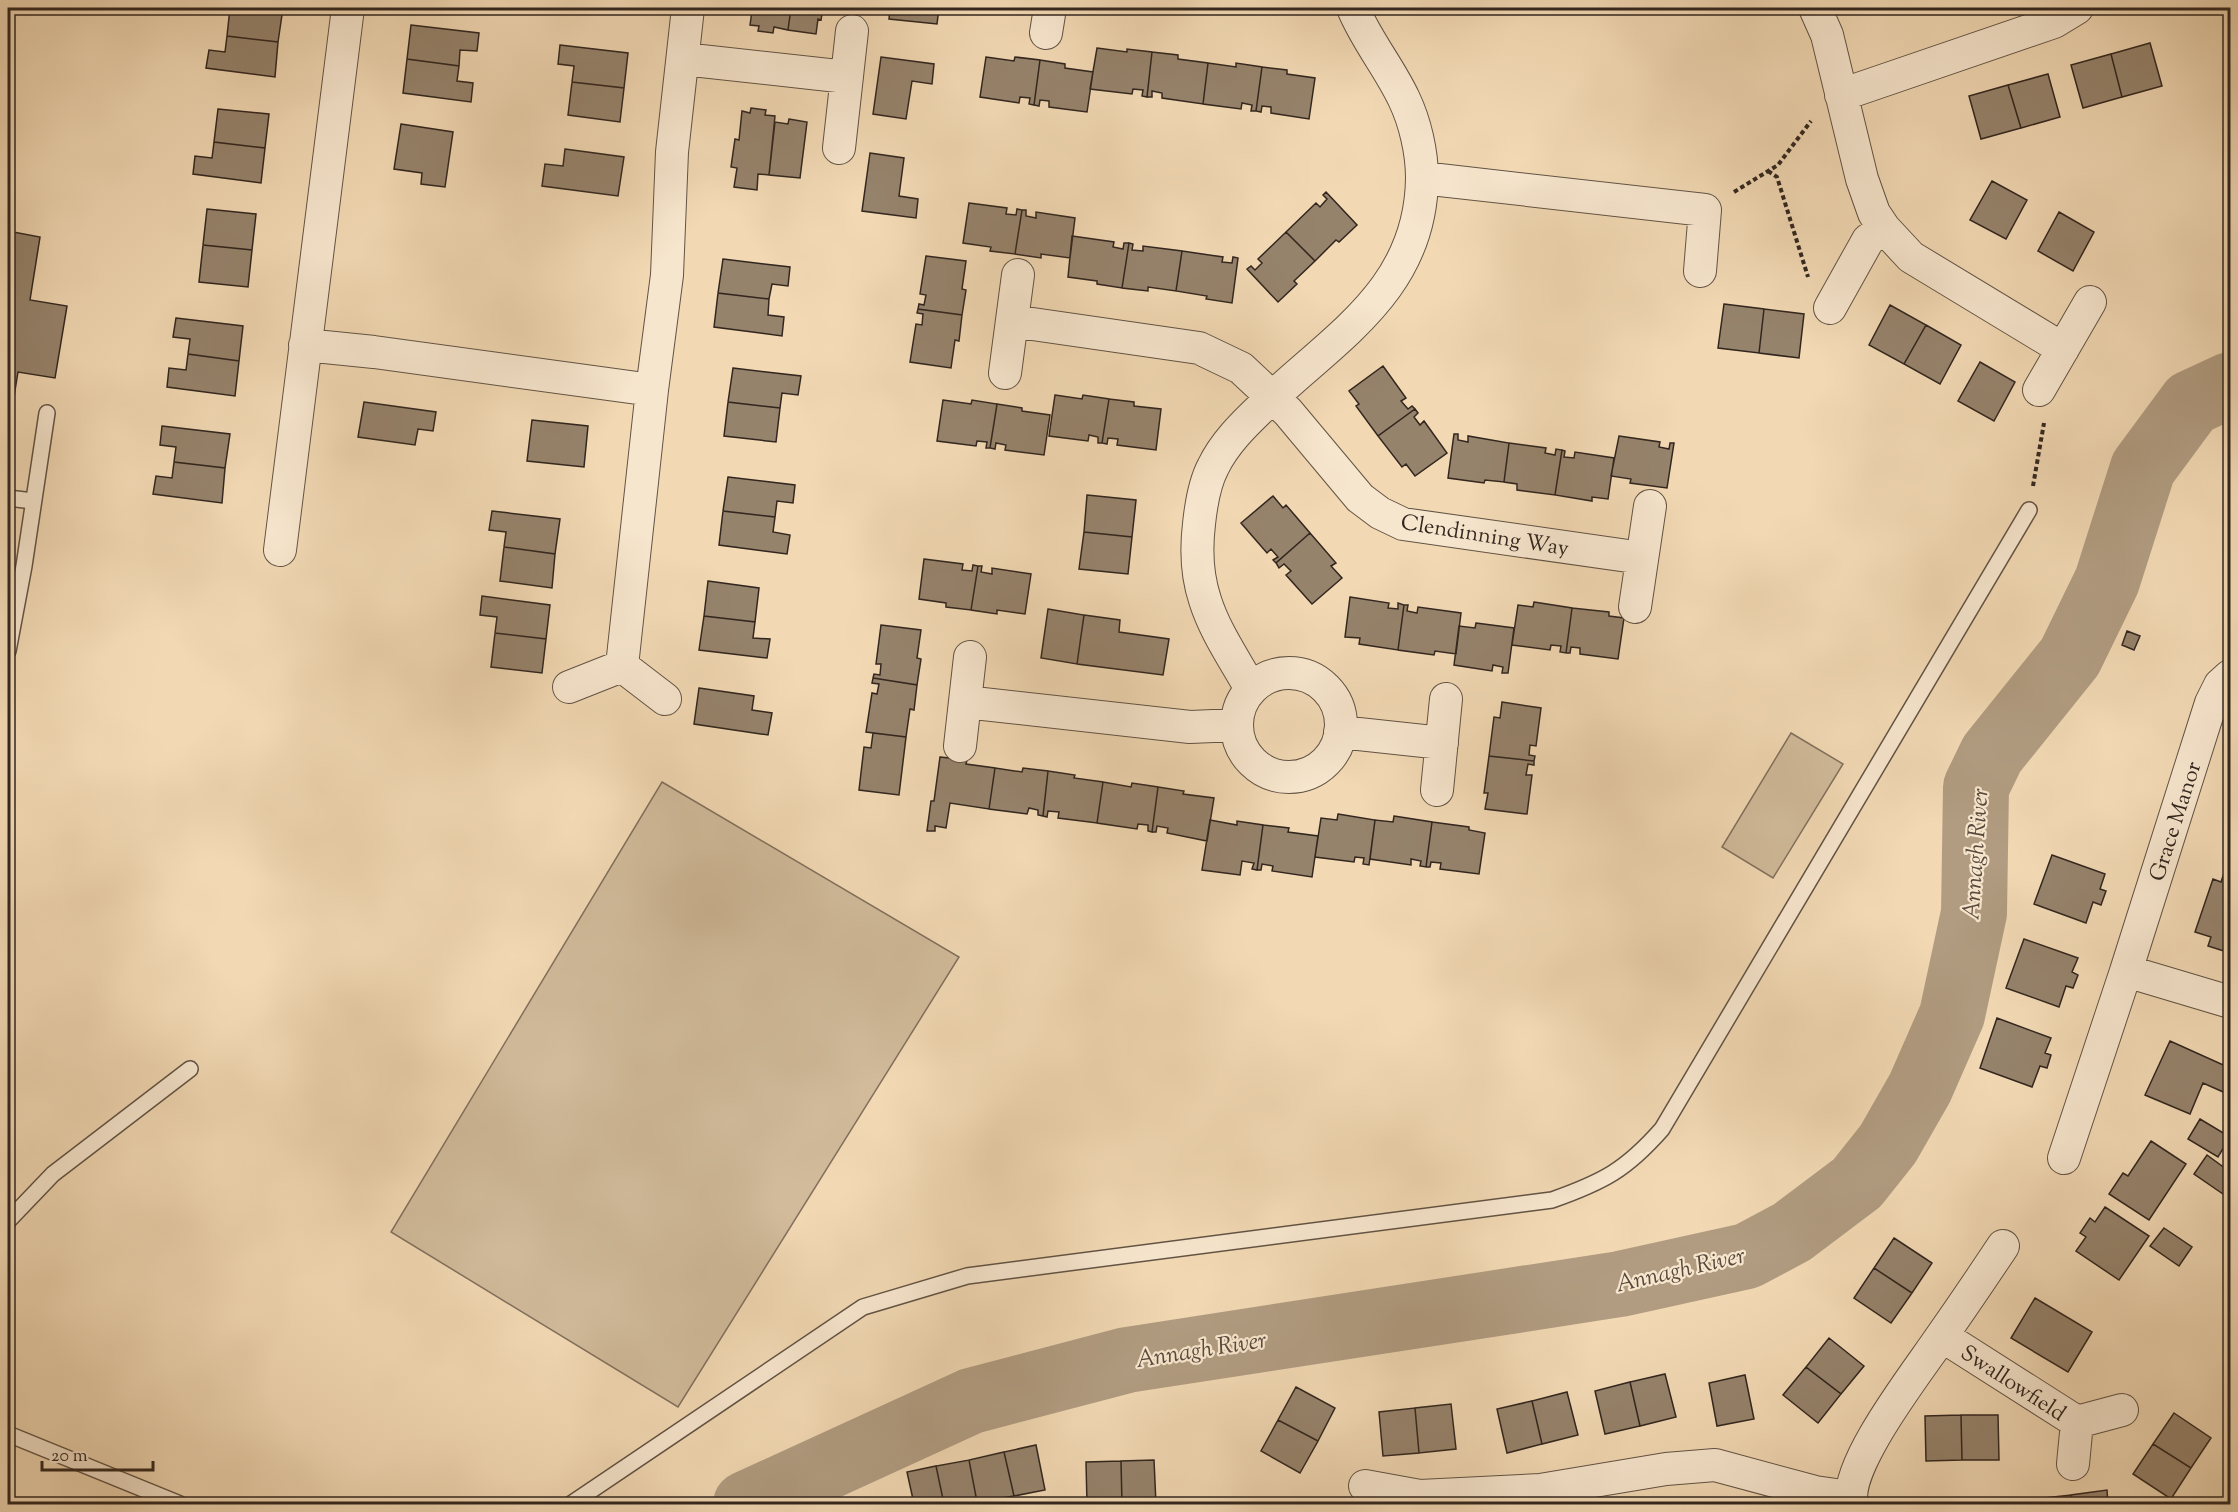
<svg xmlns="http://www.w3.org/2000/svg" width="2238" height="1512" viewBox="0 0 2238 1512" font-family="'Sorts Mill Goudy',serif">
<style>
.green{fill:#d1bb9b;stroke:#82705d;stroke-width:1.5}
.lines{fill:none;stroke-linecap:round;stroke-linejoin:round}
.river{stroke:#b19c81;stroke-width:66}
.building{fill:#96836c;stroke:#32261f;stroke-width:1.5}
.lane-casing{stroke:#625344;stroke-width:18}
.street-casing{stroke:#625344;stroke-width:34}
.path{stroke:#32261f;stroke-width:4;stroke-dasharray:4.5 3;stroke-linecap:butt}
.lane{stroke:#f7e6ce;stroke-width:15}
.street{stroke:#f7e6ce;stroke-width:32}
.labels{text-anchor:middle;stroke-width:4.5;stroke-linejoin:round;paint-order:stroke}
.street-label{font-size:22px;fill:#32261f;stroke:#f7e6ce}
.water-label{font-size:24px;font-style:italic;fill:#58493c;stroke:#f7e6ce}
</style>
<rect width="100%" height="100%" fill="#f2d9b4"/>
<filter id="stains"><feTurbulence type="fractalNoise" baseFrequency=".00333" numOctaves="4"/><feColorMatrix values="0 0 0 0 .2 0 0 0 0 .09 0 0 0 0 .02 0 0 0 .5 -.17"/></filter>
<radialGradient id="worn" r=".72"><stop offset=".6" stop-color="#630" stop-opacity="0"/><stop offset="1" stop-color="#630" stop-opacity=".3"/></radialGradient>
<path class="green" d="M1791 733 1843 764 1773 878 1722 847Z
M662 782 959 957 678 1407 391 1232Z"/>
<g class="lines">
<path class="river" d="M746 1504 971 1401 1127 1360 1620 1284 1747 1256 1792 1232 1857 1183 1888 1144 1920 1088 1952 1015 1974 913 1976 787 1992 754 2070 657 2107 581 2143 468 2191 403 2230 385"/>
</g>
<path class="building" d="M230 8H283L278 42 227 36Z
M586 8H638L637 14Z
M748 8H791L788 30 774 27 773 33 758 31 759 26 750 25 752 11H747Z
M791 8H823L821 20 818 19 816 34 788 30Z
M890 8H939L937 24 889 19Z
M411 25 479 33 477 51 460 50 459 66 407 59Z
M227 36 278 42 275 77 206 68 209 50 225 52Z
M2150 43 2162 86 2122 97 2111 54Z
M560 45 628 53 624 88 572 82 574 66 558 64Z
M1097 48 1127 52V49L1152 52 1147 97 1142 96 1143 90 1133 89 1132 94 1090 89Z
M1152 52 1178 55V59L1208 63 1203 104 1162 98V93L1152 91V97H1147Z
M2111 54 2122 97 2083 108 2071 65Z
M881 57 934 64 932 84 912 81 906 119 873 114Z
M986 57 1014 61 1015 57 1040 60 1034 105 1029 104 1030 98 1020 97 1019 103 980 97Z
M407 59 459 66 457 81 473 83 471 102 403 93Z
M1040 60 1065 64V68L1093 72 1087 112 1049 107V101L1040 100 1039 106 1034 105Z
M1208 63 1236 67V63L1262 67 1256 111H1251L1252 105 1242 103 1241 109 1203 104Z
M1262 67 1287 70V74L1315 78 1309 119 1271 113V107L1262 106 1261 112 1256 111Z
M2048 74 2060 117 2021 128 2008 85Z
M572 82 624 88 620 122 568 115Z
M2008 85 2021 128 1981 139 1969 96Z
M751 108 766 110 765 115 775 116 769 175 758 174 757 190 734 187 737 168 731 167 735 139 739 140 742 111 750 113Z
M218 109 269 114 265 148 214 142Z
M789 119 807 122 800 178 769 175 775 122 788 124Z
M401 124 453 132 445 187 421 184 422 173 394 169Z
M214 142 265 148 261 183 193 174 195 156 212 158Z
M565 149 624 157 618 196 542 186 545 164 563 166Z
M870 153 904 158 899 196 918 199 916 218 862 211Z
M1992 181 2027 200 2006 239 1970 220Z
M1326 192 1357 225 1339 242 1336 240 1315 261 1286 232 1316 203 1320 207 1327 199 1323 195Z
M969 203 1007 208 1006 214 1016 215 1017 209 1022 210 1015 254 990 251 991 247 963 243Z
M207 209 256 214 252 250 203 245Z
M1022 210H1026V216L1036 218V212L1075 218 1070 258 1041 254V258L1015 254Z
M2059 212 2094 232 2073 271 2038 251Z
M8 231 40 237 30 300 67 306 55 378 18 372 8 434Z
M1286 232 1315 261 1294 281 1297 284 1278 302 1247 269 1251 266 1255 270 1262 263 1258 259Z
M1072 236 1114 242 1113 247 1123 249 1124 243H1129L1122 288 1097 284V281L1068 277Z
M1129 243 1133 244 1132 250 1143 251V246L1182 251 1176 291 1148 287V291L1122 288Z
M203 245 252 250 248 287 199 282Z
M1182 251 1223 257 1222 262 1232 263 1233 257 1238 258 1232 303 1206 299 1207 296 1176 291Z
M926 256 966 261 962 289 966 290 962 315 918 309 919 304 924 305 926 295 920 294Z
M723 259 790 267 788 286 772 284 769 299 718 293Z
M718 293 769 299 768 315 784 317 782 336 714 327Z
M1724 304 1764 309 1759 353 1718 348Z
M1890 305 1926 325 1904 364 1869 345Z
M918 309 962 315 959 341 955 340 951 368 910 362 916 324 922 325 923 314 917 313Z
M1764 309 1804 314 1799 358 1759 353Z
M176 318 243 326 239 361 188 354 190 339 173 337Z
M1926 325 1961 345 1940 384 1904 364Z
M188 354 239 361 235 396 167 387 169 368 186 370Z
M1980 362 2015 382 1994 421 1958 401Z
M1383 366 1406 398 1401 401 1408 409 1412 406 1415 409 1378 436 1356 406 1359 404 1349 391Z
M733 368 801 376 798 395 782 393 780 408 728 402Z
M1055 395 1082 399 1083 395 1109 399 1102 443H1098V437L1089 435 1088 441 1049 436Z
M1109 399 1134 402V406L1161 409 1156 450 1117 445 1118 439 1108 438 1107 444 1102 443Z
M943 400 971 404 972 400 997 404 990 448H986L987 442 977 441 976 446 937 441Z
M364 402 436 412 433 431 418 429 415 445 358 437Z
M728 402 780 408 776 442 724 436Z
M997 404 1022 408V411L1050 415 1044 455 1005 450 1006 445 996 443 995 449 990 448Z
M1415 409 1418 413 1414 417 1420 425 1424 421 1447 453 1415 476 1406 464 1402 467 1378 436Z
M532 420 588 426 584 467 527 461Z
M162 426 230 434 225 468 174 462 176 447 160 445Z
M1454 434H1458V440L1468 442V436L1509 443 1504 482 1485 480 1484 483 1448 478Z
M1619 436 1660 442 1659 447 1669 449 1670 443H1674L1667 488 1630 483 1631 479 1611 476Z
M1509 443 1546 448 1545 453 1555 455 1556 449 1562 450 1555 495 1517 490V484L1504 482Z
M1562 450 1565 451 1564 457 1574 458 1575 452 1614 458 1608 499 1592 497V501L1555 495Z
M174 462 225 468 222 503 153 494 156 476 172 478Z
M728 477 795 485 793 503 777 501 775 517 723 511Z
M1087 495 1136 500 1132 537 1084 532Z
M1273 496 1283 508 1286 505 1310 533 1276 563 1273 560 1278 557 1271 549 1267 553 1241 523Z
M492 511 560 519 555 554 504 547 506 532 489 530Z
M723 511 775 517 773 532 790 535 787 554 719 545Z
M1084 532 1132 537 1128 574 1079 569Z
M1310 533 1336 563 1331 566 1342 578 1312 604 1286 575 1291 571 1284 564 1279 568 1276 563Z
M504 547 555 554 552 588 500 581Z
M924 559 963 564 962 570 972 571 973 565 978 566 971 610 946 607V603L919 599Z
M978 566H982L981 572 992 574V568L1031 574 1025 614 997 610V614L971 610Z
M708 581 759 588 755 622 704 616Z
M482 596 550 605 546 639 495 633 497 617 480 615Z
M1350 597 1389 603 1388 608 1398 609V603L1404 605 1398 650 1359 644 1360 638 1345 637Z
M1534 602 1572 608 1566 653 1560 652 1561 646 1551 645 1550 650 1512 645 1518 605 1533 607Z
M1404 605H1408L1407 611 1417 613 1418 607 1461 613 1456 654 1435 651 1434 655 1398 650Z
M1572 608 1609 612V616L1624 618 1618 659 1580 654V648L1571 647 1570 653H1566Z
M1048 609 1084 615 1077 664 1041 658Z
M1084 615 1120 620 1119 632 1169 639 1163 675 1077 664Z
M704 616 755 622 753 638 770 639 767 658 699 650Z
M1476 623 1514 628 1508 673H1502L1503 667 1493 665 1492 671 1454 665 1459 626 1475 628Z
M881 625 921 630 917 658 921 659 917 685 873 678 874 674 880 675 881 664H876Z
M2127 631 2140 636 2134 650 2122 645Z
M495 633 546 639 542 673 491 667Z
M873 678 917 685 914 710 910 709 906 737 866 732 872 693 877 694 879 684 872 683Z
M699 688 754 696 752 710 772 713 768 735 694 724Z
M1502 702 1541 708 1536 746 1530 745 1529 755 1535 756 1534 761 1489 756 1494 717 1500 718Z
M873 733 906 737 899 795 859 790 864 747 871 748Z
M1489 756 1534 761V765L1528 764 1526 775H1532L1527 814 1485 809 1488 793H1484Z
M940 757 967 760 966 764 995 768 989 809 950 803 946 828 935 826V831H927L931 801H934Z
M995 768 1022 772 1023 768 1048 771 1043 816 1038 815V810L1029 808 1027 814 989 809Z
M1048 771 1075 775 1074 778 1103 782 1097 823 1058 818 1059 812 1048 811 1047 817 1043 816Z
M1103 782 1131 787 1132 783 1158 787 1152 832 1148 831V825L1138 824 1137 829 1097 823Z
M1158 787 1184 791 1183 794 1214 798 1207 841 1167 833 1168 828 1157 826 1156 832H1152Z
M1338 814 1375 820 1369 865 1363 864 1364 858 1355 857 1354 862 1315 857 1321 818 1337 820Z
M1394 816 1432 822 1426 867 1420 866 1421 861 1411 859V865L1370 859 1375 820 1393 822Z
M1210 820 1237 825V821L1263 825 1257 870 1252 869 1254 863 1242 861 1240 875 1202 870Z
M1432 822 1469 827V830L1485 833 1479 874 1440 869 1441 863 1431 862 1430 867H1426Z
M1263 825 1289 828 1288 832 1318 836 1312 877 1272 871 1273 866 1262 864 1261 870H1257Z
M2052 855 2105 874 2100 889 2106 891 2101 905 2093 902 2086 923 2034 904Z
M2230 865V944L2227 943 2224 951 2208 946 2211 937 2195 932 2213 879 2221 882 2226 867Z
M2024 939 2078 958 2072 972 2078 975 2073 988 2066 986 2059 1007 2006 988Z
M1997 1018 2051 1038 2045 1053 2051 1055 2047 1068 2040 1066 2032 1087 1980 1068Z
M2170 1041 2230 1068V1095L2203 1083 2190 1114 2145 1095Z
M2200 1119 2230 1137 2218 1157 2188 1139Z
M2151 1141 2186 1164 2149 1220 2109 1194 2123 1173 2128 1176Z
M2207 1155 2230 1172V1183L2223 1194 2194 1174Z
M2105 1207 2149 1236 2119 1280 2076 1251 2086 1237 2080 1233 2090 1218 2095 1222Z
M2164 1228 2192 1247 2179 1266 2150 1246Z
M1894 1238 1932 1263 1912 1293 1874 1268Z
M1874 1268 1912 1293 1891 1323 1854 1298Z
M2035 1298 2092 1332 2068 1372 2011 1338Z
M1829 1338 1864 1366 1841 1394 1806 1367Z
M1806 1367 1841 1394 1818 1423 1783 1395Z
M1665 1374 1676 1417 1640 1426 1630 1382Z
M1745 1375 1754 1419 1717 1426 1709 1383Z
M1630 1382 1640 1426 1605 1434 1595 1391Z
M1296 1387 1335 1408 1318 1441 1278 1420Z
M1567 1392 1578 1435 1542 1444 1532 1401Z
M1532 1401 1542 1444 1507 1453 1497 1409Z
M1451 1404 1456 1449 1419 1453 1415 1408Z
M1415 1408 1419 1453 1383 1456 1379 1412Z
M2174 1413 2211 1438 2191 1468 2153 1444Z
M1961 1415 1962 1460 1926 1461 1925 1416Z
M1961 1415H1998L1999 1460H1962Z
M1278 1420 1318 1441 1300 1473 1261 1451Z
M2153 1444 2191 1468 2171 1499 2133 1474Z
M1036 1445 1045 1490 1014 1496 1004 1452Z
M1004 1452 1014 1496 977 1502 969 1460Z
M969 1460 977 1502 944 1504 936 1466Z
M1154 1460 1156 1504H1122L1121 1461Z
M1121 1461 1122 1504H1087L1086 1462Z
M936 1466 944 1504H914L907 1472Z
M2107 1490 2108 1504H2072L2071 1495Z
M2071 1495 2072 1504H2036L2035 1499Z"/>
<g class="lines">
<g class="lane-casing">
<path id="lane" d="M8 498 33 501
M8 651 24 566 47 413
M8 1221 53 1174 190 1069
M8 1434 180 1504
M571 1504 863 1307 967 1276 1552 1200C1603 1182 1626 1170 1662 1129L2029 510"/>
</g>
<g class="street-casing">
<path id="street" d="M1815 8 1827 35 1862 179 1874 213 1884 228 1911 257 2063 349
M1046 33 1050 8
M683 59 847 77
M1841 95 2054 22 2077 8
M839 148 852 31
M1422 178 1705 210 1700 271
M1830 308 1868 240 1884 228
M1012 321 1199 348 1241 368 1288 412 1360 498 1380 513 1403 524 1642 558
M305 345 374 352 652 390 622 666
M1005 373 1018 275
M652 390 667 275 672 152 688 8
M2039 390 2090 302
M280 550 348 8
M1635 607 1650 506
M1237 725a52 52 0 1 1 104 0a52 52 0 1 1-104 0Z
M569 687 622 666 665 699
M1251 689C1235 660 1215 632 1205 600 1197 576 1196 549 1199 524 1201 505 1204 484 1213 467 1224 444 1243 425 1262 407 1333 338 1421 291 1422 178 1422 152 1415 122 1404 99 1389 67 1366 40 1353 8
M965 702 1190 727 1237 725
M1340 732 1442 743
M960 746 970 657
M1437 790 1446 699
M2126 971 2211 703 2220 685 2230 676
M2064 1158 2126 971 2230 1002
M1942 1336 2077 1422 2122 1410
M2073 1464 2077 1422
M1365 1486 1420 1496 1540 1490 1666 1469 1715 1465 1815 1492 1850 1497
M1852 1504C1843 1466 1919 1370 1941 1337 1962 1307 1983 1276 2003 1246"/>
</g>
<path class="path" d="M1768 171 1777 177 1808 277
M1734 192 1778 165 1811 121
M2033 486 2044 423"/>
<use href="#lane" class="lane"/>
<use href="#street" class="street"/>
</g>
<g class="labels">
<g class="street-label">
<text transform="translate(1485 534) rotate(9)" y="8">Clendinning Way</text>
<text transform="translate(2174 821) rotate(-72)" y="8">Grace Manor</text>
<text transform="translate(2014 1382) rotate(33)" y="8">Swallowfield</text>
</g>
<g class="water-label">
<text transform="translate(1975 854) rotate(-86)" y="8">Annagh River</text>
<text transform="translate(1680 1269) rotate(-13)" y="8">Annagh River</text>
<text transform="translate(1201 1349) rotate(-9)" y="8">Annagh River</text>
</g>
</g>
<rect width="2238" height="1512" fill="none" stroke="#f2d9b4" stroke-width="30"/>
<rect x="9" y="9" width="2220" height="1494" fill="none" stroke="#32261f" stroke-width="3"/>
<rect x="15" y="15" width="2208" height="1482" fill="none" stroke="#32261f" stroke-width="1.5"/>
<path d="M42 1461v9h111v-9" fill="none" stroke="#32261f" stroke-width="3"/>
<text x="51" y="1461" font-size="18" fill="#32261f" stroke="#f7e6ce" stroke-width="4.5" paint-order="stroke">20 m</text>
<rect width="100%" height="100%" filter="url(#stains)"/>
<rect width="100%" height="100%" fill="url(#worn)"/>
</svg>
